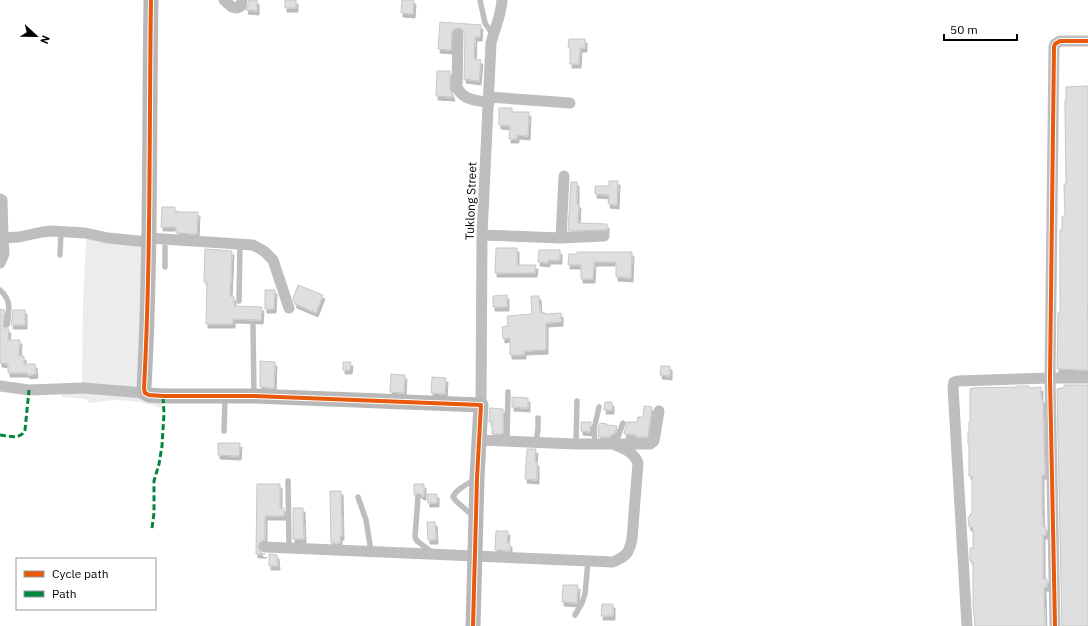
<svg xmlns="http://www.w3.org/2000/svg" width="1088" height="626" viewBox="0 0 1088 626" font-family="'IBM Plex Sans',sans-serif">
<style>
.green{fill:#ececec}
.building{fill:#dfdfdf;stroke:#c7c7c7;filter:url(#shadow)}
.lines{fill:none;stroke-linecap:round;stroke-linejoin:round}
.lane{stroke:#bebebe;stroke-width:5.5}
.street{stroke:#bebebe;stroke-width:11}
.secondary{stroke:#b8b8b8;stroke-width:15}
.quiet{stroke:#00873e;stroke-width:3;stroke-dasharray:6 3;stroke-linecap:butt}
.cycleway-casing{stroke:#fff;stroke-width:6}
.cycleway{stroke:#e8590c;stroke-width:4}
.labels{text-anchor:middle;stroke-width:3;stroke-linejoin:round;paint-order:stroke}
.street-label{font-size:12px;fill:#000;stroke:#fff}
</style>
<defs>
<filter id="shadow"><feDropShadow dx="2" dy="4" stdDeviation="0" flood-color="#0004"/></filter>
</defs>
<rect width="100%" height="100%" fill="#fff"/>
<path class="green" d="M88 235 143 244 137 382 135 388 82 385 83 302 86 242Z
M64 392 129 395 161 403 162 408C147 403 131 400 115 400 107 400 99 403 90 403L86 399 61 397Z"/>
<path class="building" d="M249 0H257V11L246 10Z
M285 0H296V8H285Z
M402 0H414L413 14 401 13Z
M440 22 481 25 480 37H475L474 59 481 60 479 81 464 79 465 35 464 32 462 29 459 28 455 29 452 32 451 50 438 49Z
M569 39H585V48H580L579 64H570V47H568Z
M437 71H450V88L453 97 436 96Z
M1088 86V304L1087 313H1088V370L1057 369 1058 315V313H1060V230H1062V217L1065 215 1064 184H1066L1065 110V100H1066V87Z
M499 108H512V112H529L528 136 517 135V139H509L510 126 499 125Z
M609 181H618L617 205 608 204 609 195 595 194V186H609Z
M571 182H577V204H579L578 223 607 224V230L568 231Z
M162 207H175V212H198L197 234 176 233V227H161Z
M496 248H517V265H536L535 273H495Z
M205 249 232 251 230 296 234 297V306L262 307 261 320 233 319V324H206L207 282H204Z
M539 250H560V260H548V263L538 262Z
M577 252H632L631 278 616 277V262H594L593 279H581V265H568L569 254H577Z
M298 285 323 295 316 313 295 304 293 298Z
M265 290H275L274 309H265Z
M507 295V307H493V296Z
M531 296H539L540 313 544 312 545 314 561 313V322L546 323V350L524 351V355H510V338L503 339 502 327 508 326 507 316 532 314Z
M0 309 5 310 3 326 5 329H9L8 340H20L19 356H24V364H35L36 374 28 375 27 373H8V364L0 363Z
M13 310H25V325H11Z
M260 361 275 362 274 388 260 387Z
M343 362H351L350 370H343Z
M661 366H670V376L660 375Z
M391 374 405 375 404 393 390 392Z
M432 377 446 378 445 394 431 393Z
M1064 385H1088V626H1062L1057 389H1059V388H1064Z
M1017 386H1029V388L1041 387V399H1043L1045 475H1042V505L1043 527H1046V535H1043V579H1047V587H1044V589L1045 626H975L973 605V561H970V548H973V527H969L968 517H970V514H972V476H969V444H968V432H969V422L970 421V389H972V388L1017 387Z
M512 397 528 398V408L512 407Z
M605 402H612V410H604Z
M644 406 652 407 648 437H636V435L624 434 627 422H637L638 417H643Z
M490 408 503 409V434H492V422H489Z
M581 422H591L590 432 581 431Z
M600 423 607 424V425L617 426 615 434H612L611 437H599L598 429Z
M218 443H240L239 456 218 455Z
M527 449H536L535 462H537V480L525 479Z
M257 484H280V508H284V516H265V540L262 541 259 543 258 547 261 553 265 554H256Z
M414 484H424V496H422L419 493 414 495Z
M330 491H341L342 536H340V543H331Z
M427 494H437V503H428Z
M293 508H303L304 539H293Z
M427 522H435L436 540H428Z
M496 531H508L507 543H510V551L495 550Z
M269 554 277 555 278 566H269Z
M563 585H578L577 603 562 602Z
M602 604H613V616H601Z"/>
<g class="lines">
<path class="lane" d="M480 0 485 23 493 35
M60 255 61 231
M165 267V247
M0 290C12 301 9 310 7 325
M239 301 240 244
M253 325 254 395
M224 431 225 398
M507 441 508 392
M536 443 538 429V418
M576 444 577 401
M595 444 594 429 599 407
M613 444 618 437 623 423
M288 481 289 548
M358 497 366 520 371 551
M418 497 415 537 417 541 433 553
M474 517 456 501 453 497C456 489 468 484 475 479
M575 615 582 603 585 594 588 561"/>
<path class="street" d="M224 0 232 7 237 8 241 6 242 0
M458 35 457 88C465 101 474 99 489 103
M489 97 570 103
M0 199 2 200 3 238 19 237 42 232 52 231 85 233 108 238 148 242
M482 235 561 238 604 236
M0 238H3L4 254 0 263
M148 238 253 245 264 251 273 260 289 308
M561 238 564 176
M0 386 29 390 83 388 145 393
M481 405 482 235 491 43C495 27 501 17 502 0
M479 440 576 444H650L654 441 659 411
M265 547 613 562C627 556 629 553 632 539L638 463C633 451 624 449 613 444
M967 626 953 387 954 382 958 381 1050 378H1088
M1055 626 1050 378 1054 47 1055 44 1060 41H1088"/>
<path class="secondary" d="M151 0C149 129 151 259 144 388L145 393 149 395 163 396H254L481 405 477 478 473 626"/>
<path class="quiet" d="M0 435C9 436 21 440 25 430L29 390
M152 528 154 513V481L159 464 162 446 164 413 163 396"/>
<g class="cycleway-casing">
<path id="cycleway" d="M151 0C149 129 151 259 144 388L145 393 149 395 163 396H254L481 405 477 478 473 626
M1055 626 1050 378 1054 47 1055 44 1060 41H1088"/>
</g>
<use href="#cycleway" class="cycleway"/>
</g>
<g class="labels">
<g class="street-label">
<text transform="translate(471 201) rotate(-88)" y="4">Tuklong Street</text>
</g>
</g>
<rect x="16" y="558" width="140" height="52" fill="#ffffff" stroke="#999999"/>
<rect x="24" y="571" width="20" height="6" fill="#e8590c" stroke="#999999"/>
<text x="52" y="578" font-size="12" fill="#000000">Cycle path</text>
<rect x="24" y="591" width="20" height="6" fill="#00873e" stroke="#999999"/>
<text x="52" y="598" font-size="12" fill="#000000">Path</text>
<g transform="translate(36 36) rotate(112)" stroke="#ffffff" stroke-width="3" paint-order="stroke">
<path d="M0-3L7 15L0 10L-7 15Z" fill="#000000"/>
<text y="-6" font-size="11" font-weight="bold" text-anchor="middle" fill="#000000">N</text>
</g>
<path d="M944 34v6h73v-6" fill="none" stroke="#000000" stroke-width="2"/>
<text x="950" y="34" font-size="12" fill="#000000" stroke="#ffffff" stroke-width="3" paint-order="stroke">50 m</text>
</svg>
